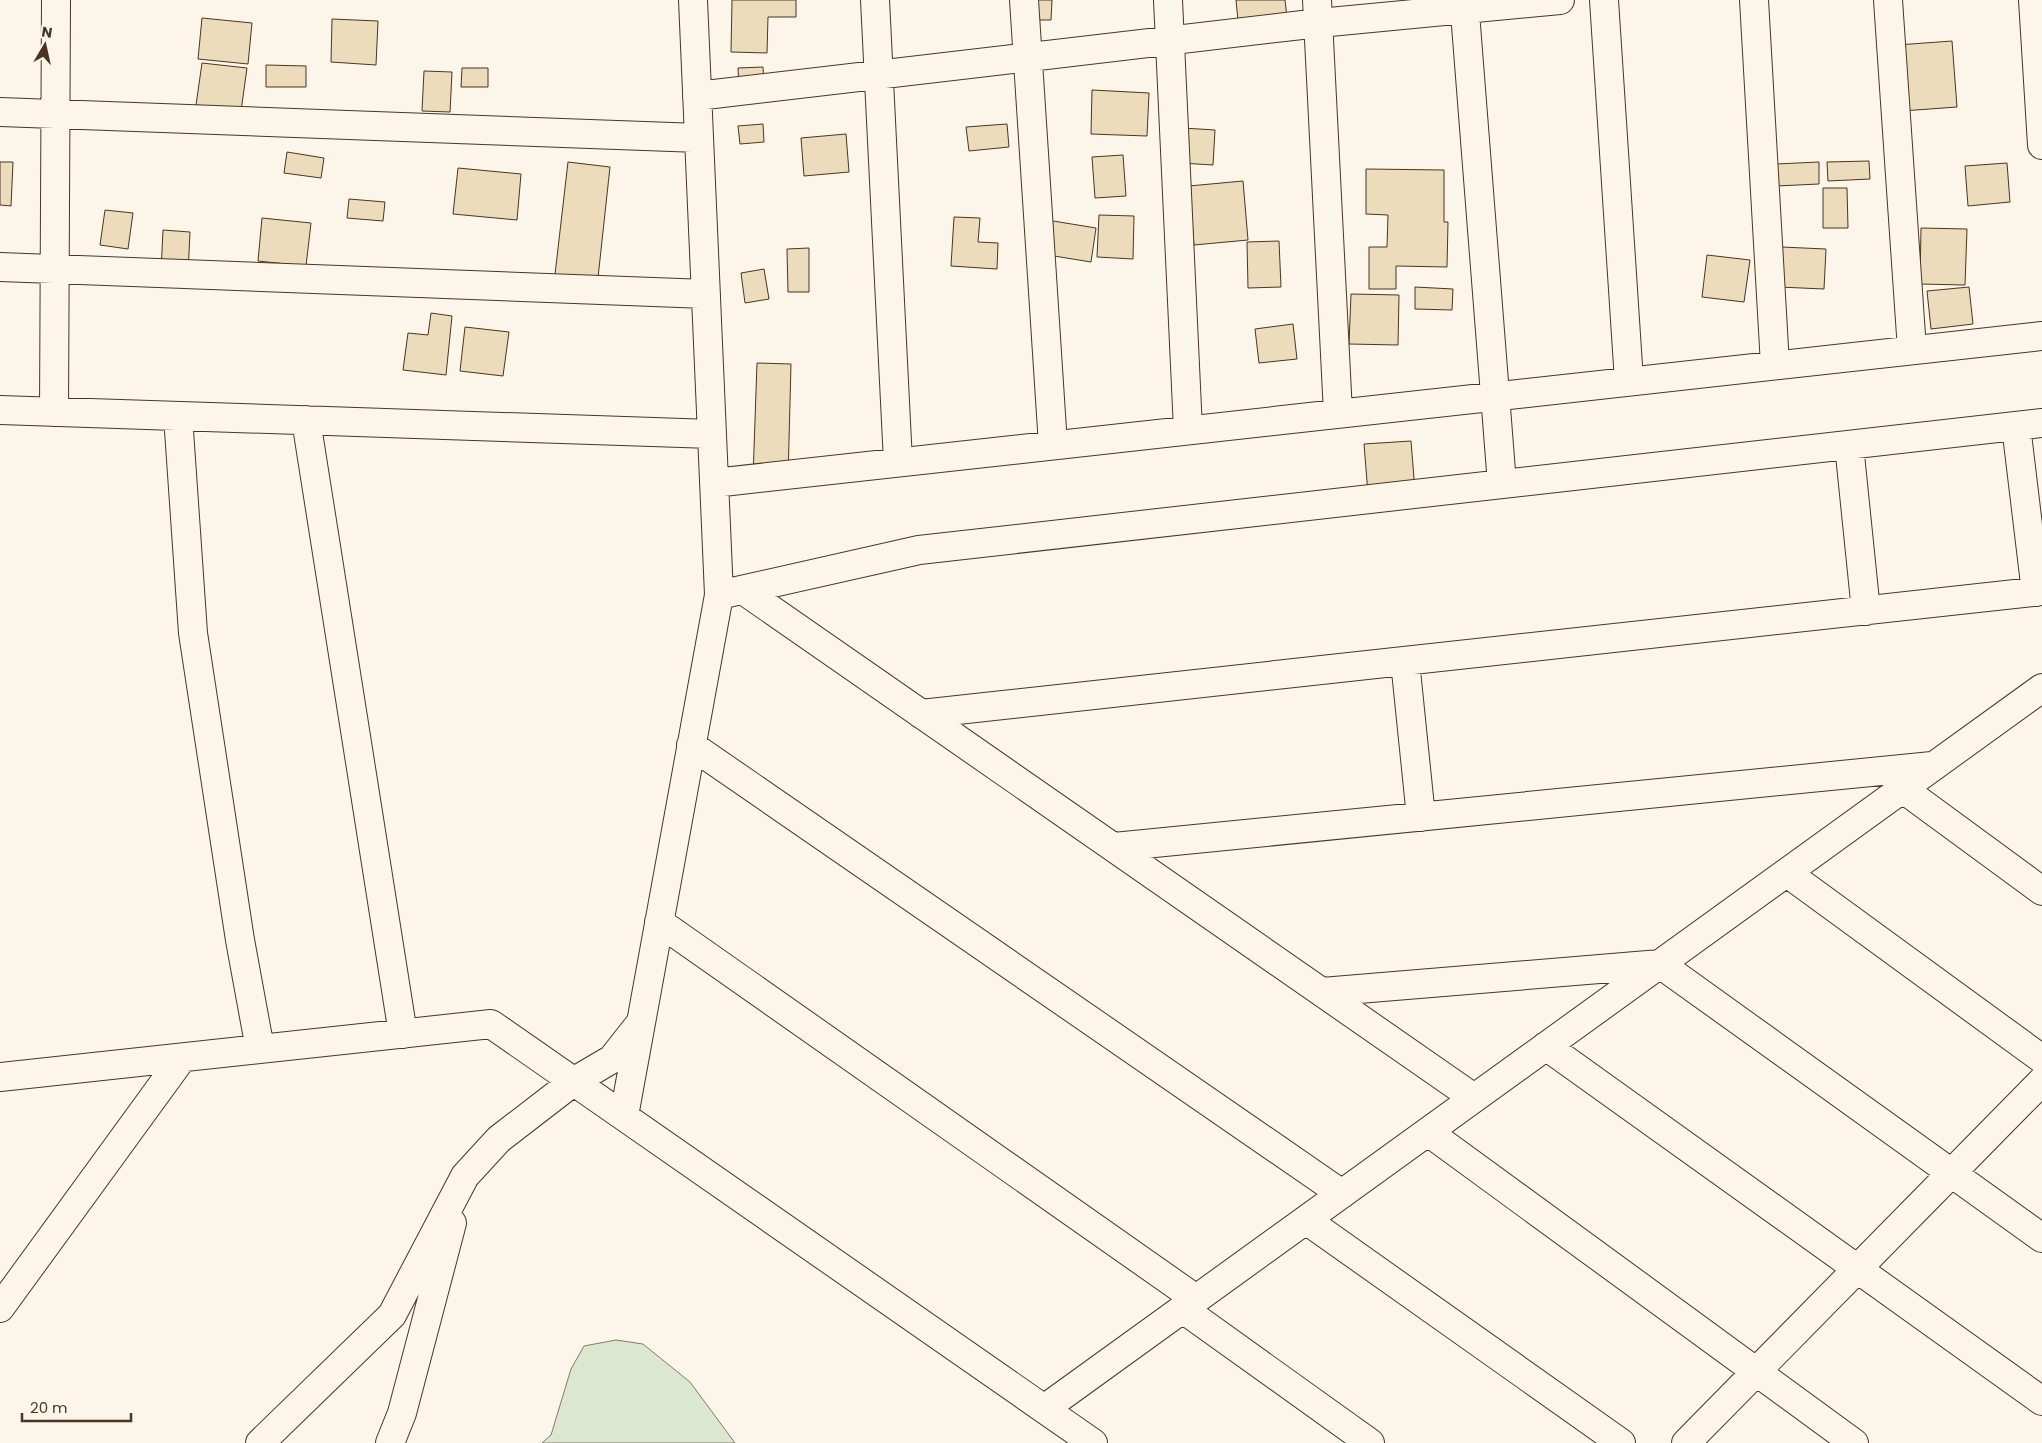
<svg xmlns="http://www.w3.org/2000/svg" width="2042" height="1443" viewBox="0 0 2042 1443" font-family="Poppins,sans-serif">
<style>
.green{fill:#dce7d0;stroke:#887966}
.building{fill:#ecdcbc;stroke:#4a3520}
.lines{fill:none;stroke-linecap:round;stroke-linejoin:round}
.minor-casing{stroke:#4a3520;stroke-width:30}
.minor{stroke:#fbf6e9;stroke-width:28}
</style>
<rect width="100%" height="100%" fill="#fbf6e9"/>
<path class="green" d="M616 1340 643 1344 690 1382 735 1443H542L551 1435 571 1369 584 1346Z"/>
<path class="building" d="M732 0H796V17H768L767 53 731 52Z
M1027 0H1052L1051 20H1027Z
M1236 0H1285L1288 26 1239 31Z
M202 18 252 23 248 64 198 59Z
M332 19 378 21 376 65 331 62Z
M1952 41 1957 107 1902 111 1897 45Z
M202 63 247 68 241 111 196 105Z
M266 65 306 66V87H266Z
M763 67 764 86 739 87 738 68Z
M462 68H488V87H461Z
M424 71 452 72 450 112 422 111Z
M1092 90 1149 93 1147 136 1091 134Z
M763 124 764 142 740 144 738 126Z
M1007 124 1009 147 969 151 966 127Z
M1183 128 1215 130 1213 165 1181 163Z
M846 134 849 172 804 176 801 138Z
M287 152 324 158 321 178 284 173Z
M1123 155 1126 196 1095 198 1092 157Z
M1869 161 1870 179 1828 181 1827 162Z
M0 162H13L11 206 0 205Z
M568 162 610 167 597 287 554 283Z
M1819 162V184L1776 186V164Z
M2007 163 2010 202 1968 206 1965 166Z
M458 168 521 174 517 220 453 214Z
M1366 169 1444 170V222H1448L1447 267 1396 266V289H1369V247H1387L1388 215 1366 214Z
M1243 181 1248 240 1194 245 1189 186Z
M1823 188H1847L1848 228H1823Z
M349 199 385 202 383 221 347 218Z
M105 210 133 213 128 249 100 245Z
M1099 215 1134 216 1133 259 1097 257Z
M954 217 980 218 978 242 998 243 997 269 951 266Z
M262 218 311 223 306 266 258 261Z
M1047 220 1096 228 1091 262 1042 254Z
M1921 228 1967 229 1965 285 1920 284Z
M163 230 190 232 188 274 161 272Z
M1279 241 1281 287 1248 288 1247 242Z
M1781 247 1826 249 1824 289 1779 287Z
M809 248V292H788L787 249Z
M1707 255 1750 260 1744 302 1702 297Z
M764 269 769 299 745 303 741 273Z
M1415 287 1453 289 1452 310 1415 309Z
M1969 287 1973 324 1931 329 1927 291Z
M1351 294 1399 295 1398 345 1349 344Z
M431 313 452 316 446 375 403 370 408 333 428 335Z
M1293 324 1297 359 1259 363 1255 329Z
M465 327 509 332 503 376 460 371Z
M757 363 791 364 788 479 753 478Z
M1411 441 1415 491 1368 494 1364 444Z"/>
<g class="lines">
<g class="minor-casing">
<path id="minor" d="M875 0 898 462
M1024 0 1053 445
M1168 0 1188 430
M1317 0 1338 413
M1464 0 1502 484
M1604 0 1629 381
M1754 0 1775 365
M1888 0 1912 350
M2033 0 2042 145
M697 96 1319 23 1560 0
M0 112 699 138
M0 267 706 294
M0 410 712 434
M54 412 56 0
M178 416 193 633 240 940 260 1049
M306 420 403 1034
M2016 426 2036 592
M1849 445 1866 611
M714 483 2042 336
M743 590 1474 1098
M719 595 919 550 2042 423
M1405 661 1421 817
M921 714 2042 591
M691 745 1342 1194
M1903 789 2042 891
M1114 847 1932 766
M1787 873 2042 1059
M659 922 1196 1299
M1322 992 1660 964 2042 1238
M1546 1046 2042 1401
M0 1077 491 1024 1093 1443
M624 1116 719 595 693 0
M1428 1132 1854 1443
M1306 1220 1621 1443
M0 1308 182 1058
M1183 1309 1370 1443
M1044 1409 2042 688
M260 1443 392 1315 465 1176 499 1139 573 1082 612 1059 638 1026
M390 1443 402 1413 452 1223
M1686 1443 2042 1081"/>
</g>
<use href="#minor" class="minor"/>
</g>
<g transform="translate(45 45) rotate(9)" stroke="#fbf6e9" stroke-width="4" paint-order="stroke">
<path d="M0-4L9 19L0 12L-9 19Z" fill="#4a3520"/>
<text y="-8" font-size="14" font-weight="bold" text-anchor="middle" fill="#4a3520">N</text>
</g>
<path d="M22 1413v8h109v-8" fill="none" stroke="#4a3520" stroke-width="2.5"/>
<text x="30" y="1413" font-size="15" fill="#4a3520" stroke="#fbf6e9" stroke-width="4" paint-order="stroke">20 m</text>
</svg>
